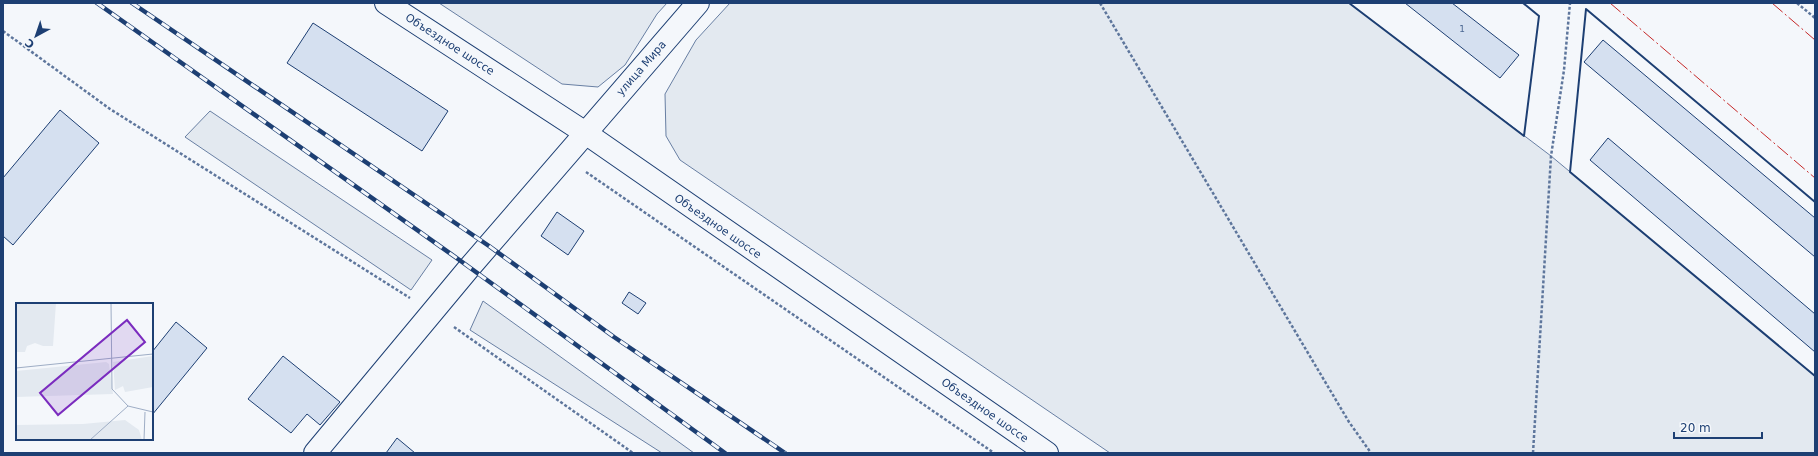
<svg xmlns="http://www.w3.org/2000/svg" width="1818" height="456" viewBox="0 0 1818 456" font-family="'DejaVu Sans',sans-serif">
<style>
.green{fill:#e3e9f0;stroke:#687fa3}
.building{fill:#d5e0f0;stroke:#1d3f73}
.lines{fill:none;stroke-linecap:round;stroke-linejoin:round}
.minor-casing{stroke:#1d3f73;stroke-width:24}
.major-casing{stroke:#1d3f73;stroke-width:24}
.path{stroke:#5e769c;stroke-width:2.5;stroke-dasharray:3 2;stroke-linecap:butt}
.minor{stroke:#f4f7fb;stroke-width:22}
.major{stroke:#f4f7fb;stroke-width:22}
.rail-casing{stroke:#1d3f73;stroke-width:4.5}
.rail{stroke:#f4f7fb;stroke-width:3;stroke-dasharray:9;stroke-linecap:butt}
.wall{stroke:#1d3f73;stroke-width:2}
.power{stroke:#c62828;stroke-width:1;stroke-dasharray:14 3 2 3;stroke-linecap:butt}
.labels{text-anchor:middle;stroke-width:3;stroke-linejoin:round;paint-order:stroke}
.number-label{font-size:9px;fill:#4b6792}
.street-label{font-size:11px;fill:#1d3f73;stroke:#f4f7fb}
.inset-road{fill:none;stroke:#9eadc5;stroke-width:1}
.view{fill:#7b2cbf;fill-opacity:0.15;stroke:#7b2cbf;stroke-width:2}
.inset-edge{fill:none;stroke:#1d3f73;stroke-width:2}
</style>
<rect width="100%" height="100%" fill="#f4f7fb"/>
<path class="green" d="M439 3H667L657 14 625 65 598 87 562 84Z
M730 3H1349L1551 156 1815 376V453H1110L680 160 666 136 665 94 696 40Z
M210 111 432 260 411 290 185 137Z
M483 301 694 453H662L470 330Z"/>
<path class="building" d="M1405 3H1452L1519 55 1500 78Z
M313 23 448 111 422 151 287 63Z
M1603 40 1815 218V257L1584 62Z
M60 110 99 143 13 245 3 236V178Z
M1608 138 1815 314V352L1590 160Z
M557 212 584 231 568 255 541 236Z
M629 292 646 303 638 314 622 303Z
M176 322 207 348 152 415V352Z
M283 356 340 402 320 425 307 414 291 433 248 399Z
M397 438 415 453H386Z"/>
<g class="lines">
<g class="minor-casing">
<path id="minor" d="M315 453 469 268 698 3"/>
</g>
<g class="major-casing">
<path id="major" d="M386 3 584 132 1047 453"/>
</g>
<path class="path" d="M1100 3 1349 422 1371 453
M1797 3 1815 18
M3 31 110 109 410 298
M586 172 994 453
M454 327 633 453
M1533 453 1551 156 1564 70 1570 3"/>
<use href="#minor" class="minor"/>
<use href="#major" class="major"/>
<g class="rail-casing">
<path id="rail" d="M97 3 458 259 725 453
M132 3 489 246 614 337 785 453"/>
</g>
<use href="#rail" class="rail"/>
<path class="wall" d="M1349 3 1524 136 1539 16 1523 3
M1815 202 1586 9 1570 172 1815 376"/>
<path class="power" d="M1610 3 1815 178
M1772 3 1815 40"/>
</g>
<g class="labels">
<g class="number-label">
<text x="1462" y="32">1</text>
</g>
<g class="street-label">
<text transform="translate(450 44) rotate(33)" y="4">Объездное шоссе</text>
<text transform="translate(641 68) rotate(-49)" y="4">улица Мира</text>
<text transform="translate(718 226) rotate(35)" y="4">Объездное шоссе</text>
<text transform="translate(985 410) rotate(35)" y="4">Объездное шоссе</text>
</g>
</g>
<g transform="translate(16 303)">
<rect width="137" height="137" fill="#f4f7fb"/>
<path d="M0 0H40L37 43H27L19 40 11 43 9 49H0ZM137 53V84L109 89 107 83 99 87 97 59ZM90 59 93 61 97 91 0 94V68ZM109 117 123 127 126 137H0V122L67 121Z" fill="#e3e9f0"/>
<path class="inset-road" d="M95 0 96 86 112 103 137 109M0 65 137 51M74 137 112 103M128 137 129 109"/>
<path class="view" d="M111 17 129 39 42 112 24 90Z"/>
<rect width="137" height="137" class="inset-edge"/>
</g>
<rect width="1818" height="456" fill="none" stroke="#1d3f73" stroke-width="8"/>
<g transform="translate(36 36) rotate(220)" stroke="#f4f7fb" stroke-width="3" paint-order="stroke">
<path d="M0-3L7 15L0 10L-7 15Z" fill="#1d3f73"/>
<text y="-6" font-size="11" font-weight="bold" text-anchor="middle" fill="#1d3f73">С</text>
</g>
<path d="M1674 432v6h88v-6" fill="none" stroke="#1d3f73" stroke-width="2"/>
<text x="1680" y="432" font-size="12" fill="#1d3f73" stroke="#f4f7fb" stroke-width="3" paint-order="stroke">20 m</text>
</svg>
